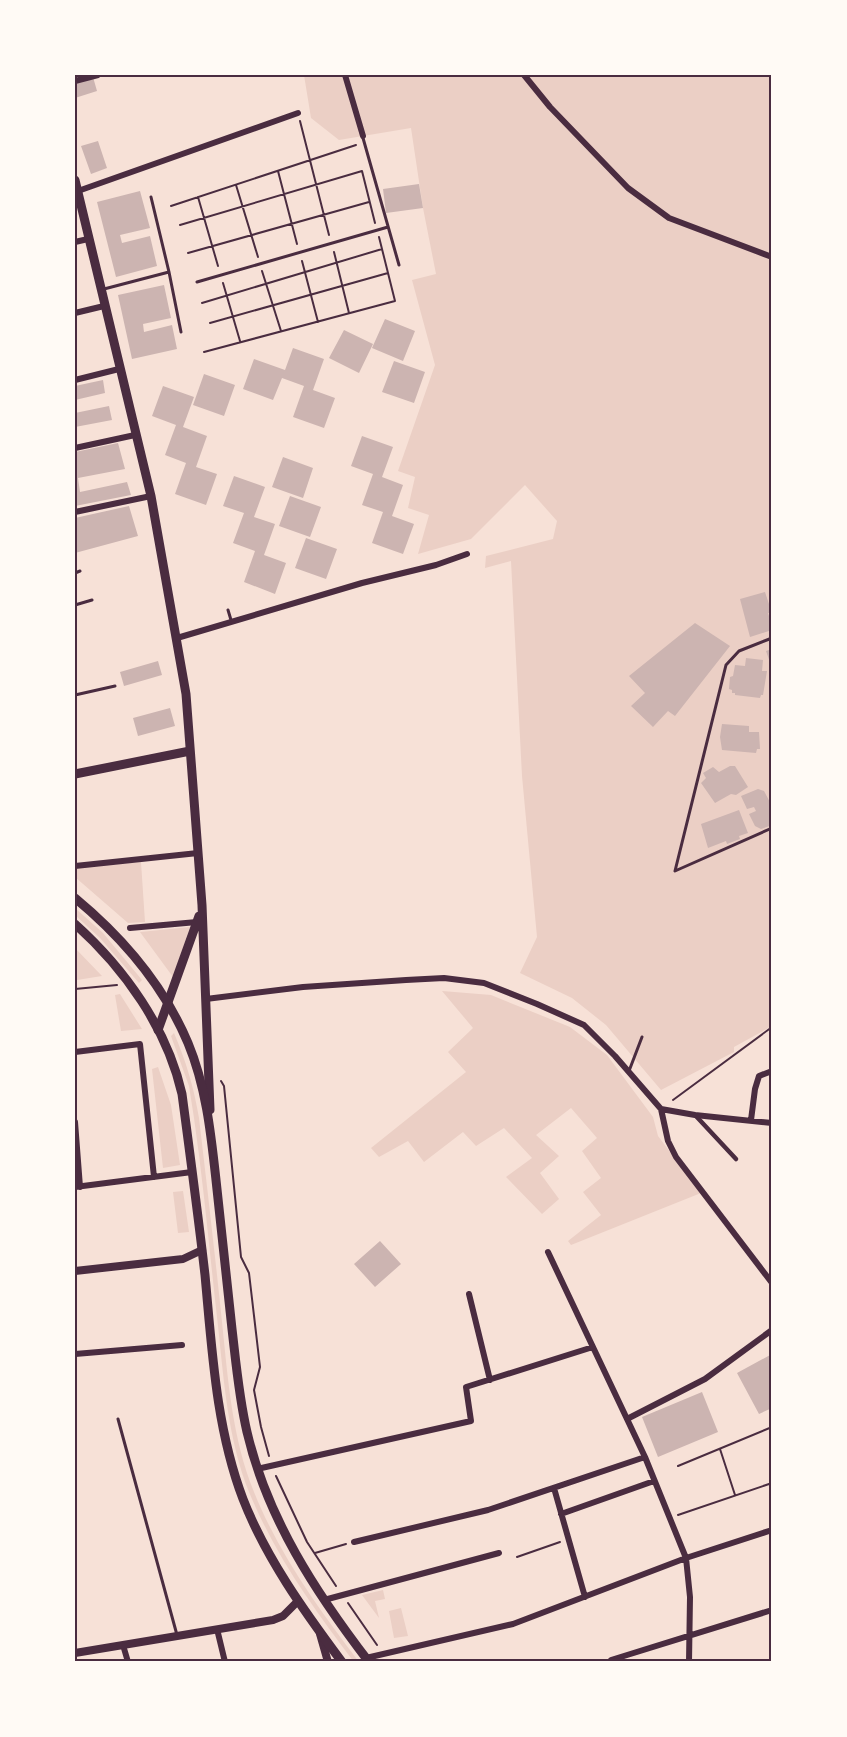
<svg xmlns="http://www.w3.org/2000/svg" width="847" height="1737" viewBox="0 0 847 1737" font-family="Rubik,sans-serif">
<style>
.green{fill:#ebcfc5}
.building{fill:#ccb4b1}
.lines{fill:none;stroke-linecap:round;stroke-linejoin:round}
.path{stroke:#4a2c40;stroke-width:2}
.service{stroke:#4a2c40;stroke-width:3}
.pedestrian{stroke:#4a2c40;stroke-width:4.5}
.minor{stroke:#4a2c40;stroke-width:6}
.tertiary{stroke:#4a2c40;stroke-width:8}
.secondary{stroke:#4a2c40;stroke-width:9}
.primary{stroke:#4a2c40;stroke-width:9}
.neatline{fill:none;stroke:#4a2c40;stroke-width:2}
</style>
<rect width="100%" height="100%" fill="#f7e1d7"/>
<path class="green" d="M304 75H772V1026L734 1047V1052L661 1090 606 1025 572 998 520 973 537 937 522 776 511 561 485 568 486 556 553 539 557 521 525 485 471 539 418 554 429 515 408 508 415 477 398 471 435 365 412 280 436 274 423 208 411 128 339 140 311 118Z
M141 862 145 922 128 923 75 877V868Z
M75 908 103 933 142 980 139 983 100 938 75 915Z
M190 927 173 977 140 932Z
M75 948 102 976 77 980Z
M442 991 491 995 570 1027 607 1055 653 1117 658 1136 701 1193 571 1245 568 1241 601 1215 583 1192 601 1178 582 1151 597 1138 571 1108 536 1135 559 1156 540 1173 559 1199 542 1214 506 1177 532 1158 504 1128 476 1146 463 1132 424 1162 408 1141 379 1157 371 1148 466 1072 448 1052 473 1028Z
M120 994 142 1029 121 1031 115 995Z
M174 1033C186 1061 194 1088 199 1118 207 1186 215 1254 222 1322 228 1379 232 1438 254 1492 279 1554 318 1608 359 1662H354C313 1608 275 1555 249 1492 228 1439 224 1382 218 1326 210 1257 204 1187 194 1118L189 1086 171 1036Z
M158 1067 171 1105 180 1165 163 1168 152 1069Z
M183 1191 189 1232 178 1233 173 1192Z
M383 1590 385 1599 375 1601 379 1618 362 1595Z
M401 1608 408 1636 394 1638 389 1611Z"/>
<path class="building" d="M93 77 97 91 75 98V83Z
M98 141 107 168 91 174 81 146Z
M419 184 423 208 386 213 383 189Z
M140 191 150 228 120 235 122 243 150 236 157 266 116 277 97 202Z
M164 285 171 318 143 324 144 332 172 325 177 349 132 359 118 295Z
M385 319 415 331 403 361 372 348Z
M344 330 373 344 359 373 329 358Z
M293 348 324 359 313 390 335 398 324 428 293 417 304 386 282 378 273 400 243 389 254 359 285 370Z
M394 361 425 372 414 403 382 392Z
M204 374 235 385 224 416 193 405Z
M103 380 105 393 75 400V386Z
M163 386 194 397 183 427 207 436 196 467 217 474 206 505 175 494 186 463 165 455 176 425 152 416Z
M109 406 112 420 75 427V413Z
M362 436 393 447 382 477 403 485 392 516 414 524 403 554 372 543 383 512 362 505 373 474 351 466Z
M118 443 125 469 78 478 80 492 127 482 131 495 75 506V452Z
M283 457 313 468 303 498 272 487Z
M234 476 265 487 254 517 275 524 264 555 286 563 275 594 244 582 255 551 233 543 244 513 223 506Z
M290 496 321 507 310 537 279 526Z
M129 506 138 536 75 553V518Z
M306 538 337 549 326 579 295 568Z
M765 592 772 613H768L769 616 772 617V630L750 637 740 599Z
M695 623 730 646 675 716 668 711 653 727 631 706 645 693 629 676Z
M772 649V668L766 651Z
M746 658 763 660 762 671H767L763 695H761L760 698 735 695V693H732V690L729 689 730 677 733 676 735 665 745 666Z
M158 661 162 675 124 686 120 672Z
M170 708 175 726 138 736 133 718Z
M722 724 749 726V732H759L760 749H757L756 753 722 750 720 737Z
M730 766H735L748 787 736 795 731 794 715 803 701 783 706 778 703 773 713 767 719 772Z
M758 789 764 791 772 806V825L761 829 755 826 749 814 756 811 754 807 747 809 741 796Z
M739 810 748 833 739 836 740 839 727 844 726 841 708 848 701 824Z
M380 1241 401 1264 375 1287 354 1264Z
M772 1354V1408L759 1414 737 1373Z
M702 1392 718 1432 658 1457 642 1417Z"/>
<g class="lines">
<path class="path" d="M300 121 329 235
M278 171 297 244
M236 185 258 257
M198 197 218 266
M171 206 356 145
M180 225 362 171 375 223
M334 252 349 313
M188 253 369 202
M302 261 318 322
M262 271 281 331
M223 283 240 341
M202 303 382 249
M210 323 388 273
M204 352 395 301 379 237
M75 989 117 985
M221 1081 224 1086 241 1257 249 1273 260 1367 254 1390 261 1427 269 1456
M673 1100 772 1027
M720 1449 735 1495
M678 1466 772 1427
M276 1476 307 1542 336 1586
M678 1515 772 1483
M315 1553 346 1544
M517 1557 560 1542
M348 1603 377 1645"/>
<path class="service" d="M363 138 399 265
M151 197 169 272 181 332
M197 282 388 227
M104 289 169 272
M75 573 80 571
M75 605 92 600
M228 610 231 620
M772 638 739 651 726 665 675 871 772 828
M75 695 115 686
M629 1071 642 1037
M118 1419 177 1635"/>
<path class="pedestrian" d="M695 1115 736 1159"/>
<path class="minor" d="M345 75 363 136
M524 75 550 107 628 188 669 218 772 257
M75 81 98 75
M78 191 298 113
M75 242 88 239
M75 313 104 306
M75 380 119 369
M75 448 135 435
M75 512 151 496
M177 638 362 583 436 565 467 554
M75 866 198 853
M130 928 197 922
M206 999 303 987 406 980 444 978 484 983 537 1004 584 1025 615 1056 661 1109 668 1141 676 1157 772 1283
M75 1052 140 1044 154 1177
M661 1109 695 1115 772 1123
M751 1120 755 1089 759 1076 772 1071
M75 1122 80 1187
M75 1187 192 1172
M548 1252 645 1457 686 1558 690 1597 689 1662
M469 1294 490 1380
M75 1354 182 1345
M627 1419 705 1379 772 1330
M257 1469 471 1421 466 1387 593 1347
M554 1488 585 1597
M561 1514 654 1481
M354 1542 488 1510 645 1457
M324 1600 499 1553
M217 1629 225 1662
M123 1645 128 1662
M366 1658 513 1624 686 1558 772 1530
M611 1662V1660L772 1610"/>
<path class="tertiary" d="M75 1271 183 1259 202 1250
M320 1634 328 1662
M75 1653 273 1620 283 1616 298 1601"/>
<path class="secondary" d="M75 180 151 496 186 694 202 905 210 1110
M75 774 190 751
M158 1030 199 916"/>
<path class="primary" d="M75 898C122 937 164 986 188 1043 206 1086 211 1134 216 1180 221 1230 227 1279 232 1329 236 1363 239 1398 247 1432 267 1518 316 1593 369 1662
M75 924C125 969 167 1028 182 1094 190 1154 198 1214 205 1275 212 1350 216 1428 243 1499 266 1558 304 1611 342 1662"/>
</g>
<rect width="847" height="1737" fill="none" stroke="#fffaf5" stroke-width="153"/>
<rect x="76" y="76" width="694" height="1584" class="neatline"/>
</svg>
